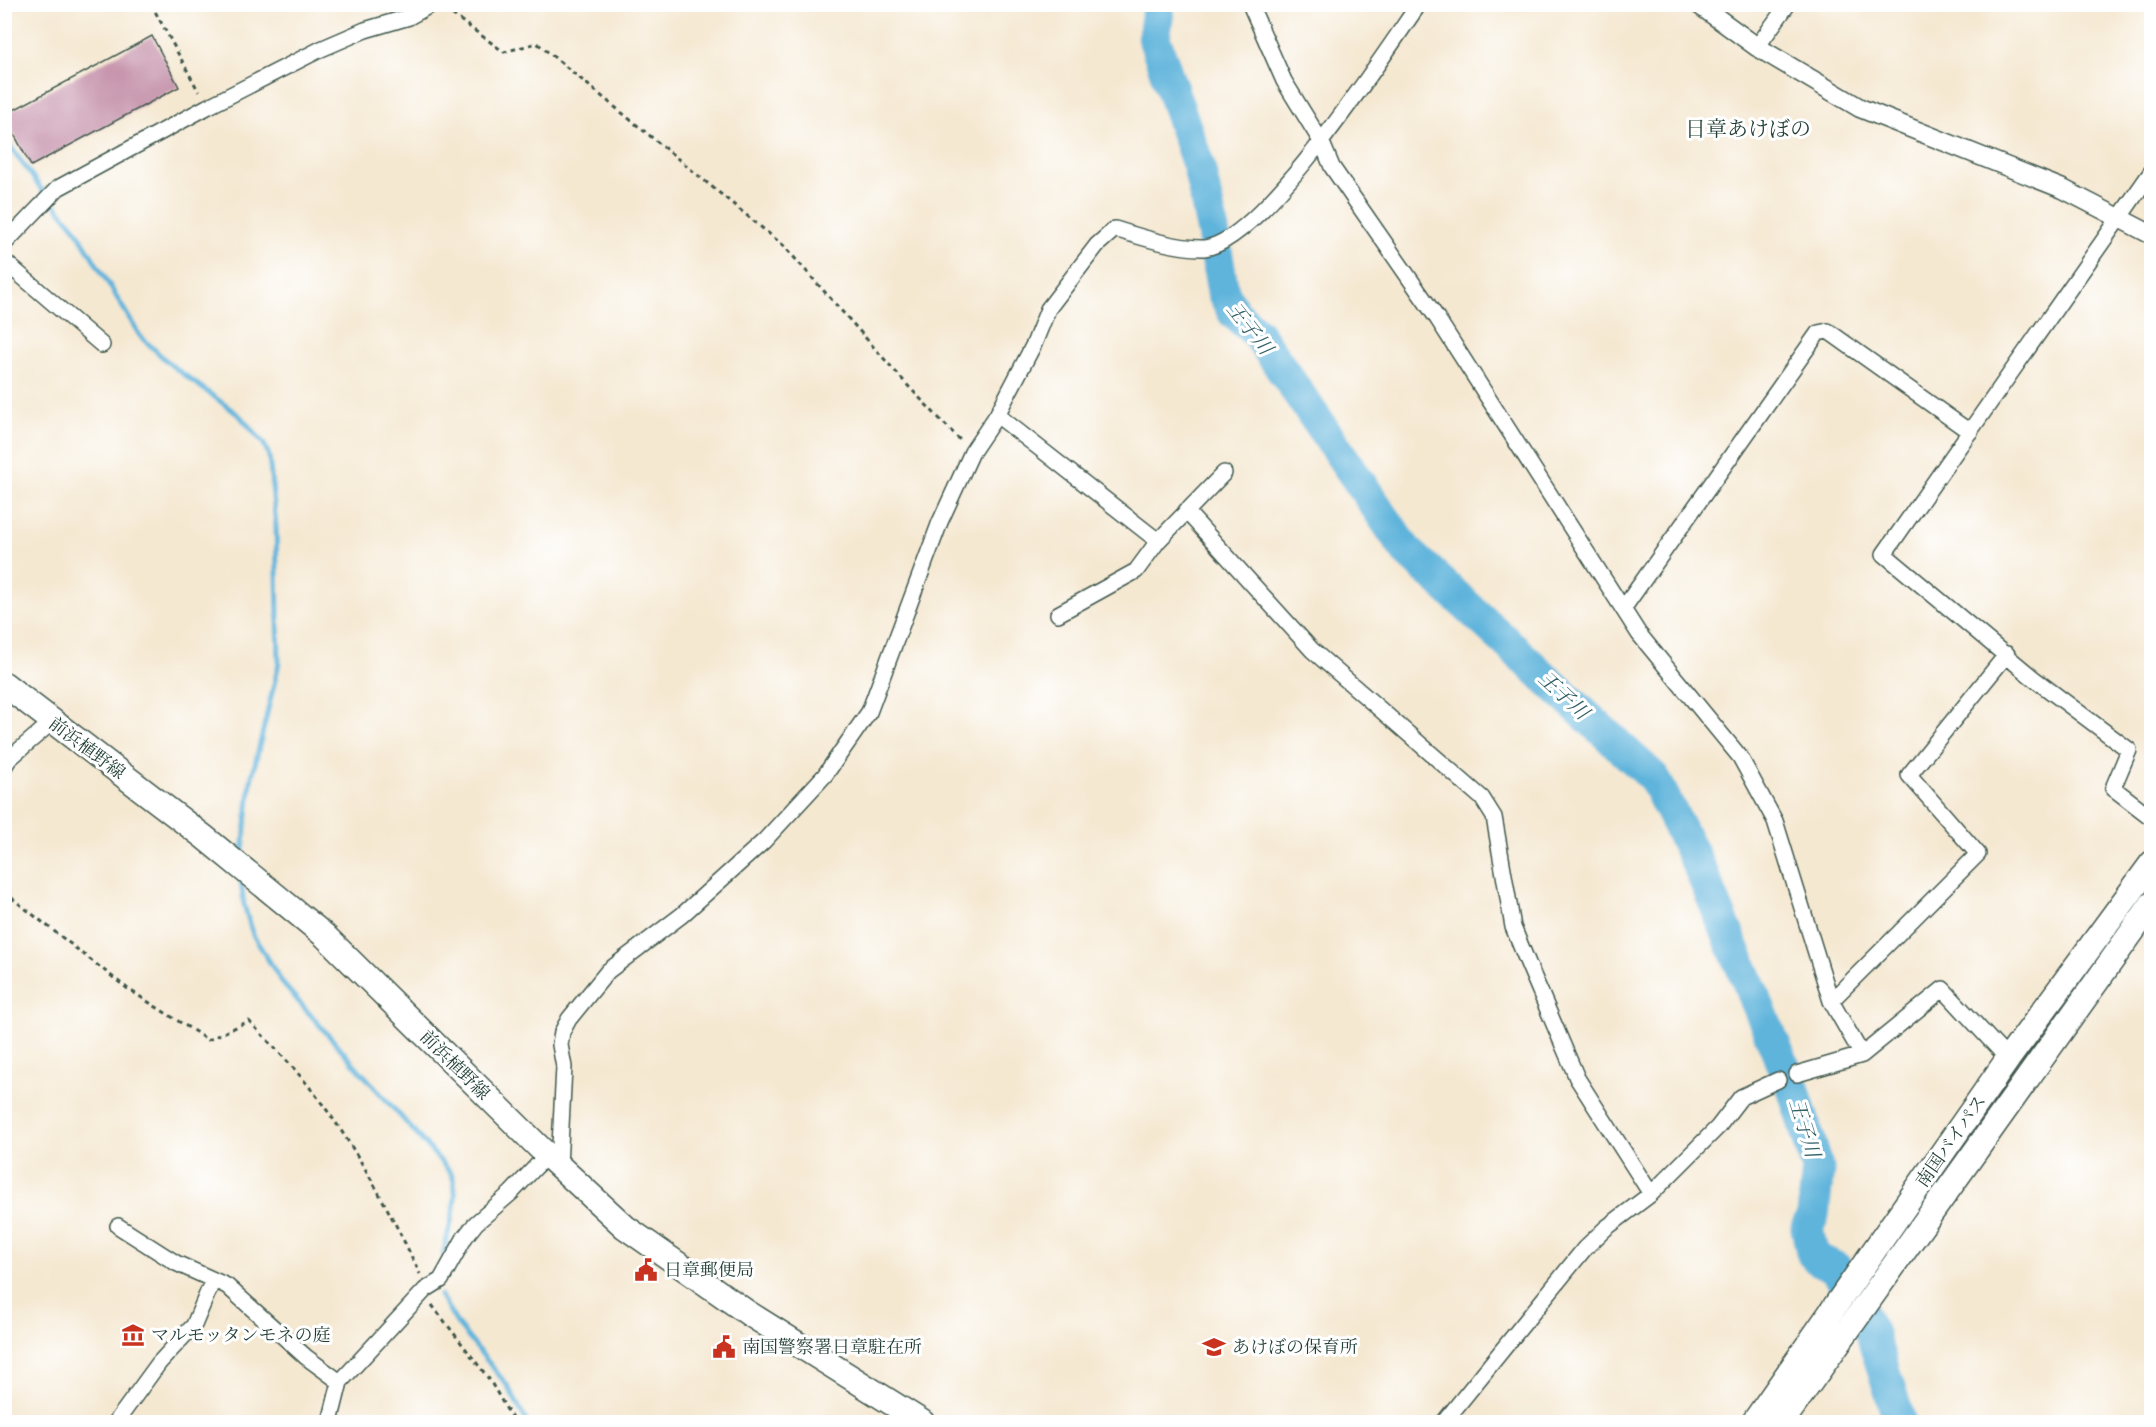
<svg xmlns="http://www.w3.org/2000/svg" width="2156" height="1427" viewBox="0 0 2156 1427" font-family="'IM FELL DW Pica','Noto Serif JP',serif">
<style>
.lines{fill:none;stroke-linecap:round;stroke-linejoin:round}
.stream{stroke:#5fb4db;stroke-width:5}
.river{stroke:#5fb4db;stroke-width:33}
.building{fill:#c796ae}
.minor-casing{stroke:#3f574c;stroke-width:18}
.tertiary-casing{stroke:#3f574c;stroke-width:21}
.primary-casing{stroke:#3f574c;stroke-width:27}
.trunk-casing{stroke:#3f574c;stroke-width:27}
.path{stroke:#3f574c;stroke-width:3;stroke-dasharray:4.5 4.5;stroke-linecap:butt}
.minor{stroke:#fff;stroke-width:15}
.tertiary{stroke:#fff;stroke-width:18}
.primary{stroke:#fff;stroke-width:24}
.trunk{stroke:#fff;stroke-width:24}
.labels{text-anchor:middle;stroke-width:6;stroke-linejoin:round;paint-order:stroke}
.street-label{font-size:18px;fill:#1f3d34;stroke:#fff}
.poi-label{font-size:18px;fill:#1f3d34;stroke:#fff;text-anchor:start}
.water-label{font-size:20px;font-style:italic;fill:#326166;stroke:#fff}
.quarter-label{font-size:21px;fill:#1f3d34;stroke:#fff}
</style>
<rect width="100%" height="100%" fill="#fff"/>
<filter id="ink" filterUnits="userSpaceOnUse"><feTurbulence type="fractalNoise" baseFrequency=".0167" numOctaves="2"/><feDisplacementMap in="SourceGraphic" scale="12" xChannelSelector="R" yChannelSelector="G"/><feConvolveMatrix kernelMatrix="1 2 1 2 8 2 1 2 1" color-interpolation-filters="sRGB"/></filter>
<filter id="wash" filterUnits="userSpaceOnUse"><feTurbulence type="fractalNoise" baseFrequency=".008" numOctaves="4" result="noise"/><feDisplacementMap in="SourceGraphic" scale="24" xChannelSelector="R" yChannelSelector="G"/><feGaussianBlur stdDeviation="1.35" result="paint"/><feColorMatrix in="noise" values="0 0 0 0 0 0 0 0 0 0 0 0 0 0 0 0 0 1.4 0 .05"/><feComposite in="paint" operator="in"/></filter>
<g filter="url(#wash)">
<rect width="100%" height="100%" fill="#f5e8d1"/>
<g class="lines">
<path class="stream" d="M4 138 45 194
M53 202 75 228 140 336 171 365 240 416 264 444 269 456 276 526 279 663 251 781 242 859
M241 881 244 905 253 935 283 984 451 1173C462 1197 448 1230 443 1254
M440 1295 458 1325 507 1385 527 1422"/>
<path class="river" d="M1159 4 1154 38 1199 167 1213 232 1223 292 1234 313 1257 333 1406 550 1654 778 1701 871 1793 1088 1818 1169 1813 1215 1807 1228 1812 1252 1819 1260 1836 1268 1871 1331 1900 1422"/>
</g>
<g id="blocks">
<path class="building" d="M152 36 179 87 31 166 4 115Z"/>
</g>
</g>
<g filter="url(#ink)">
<use href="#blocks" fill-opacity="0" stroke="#3f574c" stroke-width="1.5"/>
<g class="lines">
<g class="minor-casing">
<path id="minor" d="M1250 4 1284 81 1322 143 1332 167 1437 318 1639 634 1740 757 1775 821 1831 1001 1862 1055
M1757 47 1788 4
M2152 171 1884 554 2033 678 2129 750 2113 788 2152 818
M4 244 58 188 207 107 321 49 365 30 409 17 432 4
M4 261 102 345
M997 415 1158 541
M1186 511 1312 650 1482 798 1494 817 1513 927 1530 968 1577 1078 1651 1194
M1623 609 1818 333 1828 331 1970 432
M1058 614 1136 571 1158 541 1224 473
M4 767 9 759 52 722
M1831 1001 1978 854 1909 775 2007 654
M1797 1074 1862 1055 1943 989 2008 1059
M559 1166 564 1067 560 1045 562 1032 569 1019 608 971 682 915 764 841 825 775 869 712 940 522 972 452 997 415 1034 344 1048 309 1097 245 1115 229C1140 237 1178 249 1204 248 1262 243 1384 54 1419 4
M118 1226 176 1263 227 1286 306 1357 340 1382
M116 1422 159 1363 194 1325 213 1280
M330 1422 340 1382 425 1290 441 1280 465 1237 476 1223 511 1193 547 1155
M1444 1422 1585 1248 1606 1228 1651 1194 1718 1127 1741 1097 1778 1080"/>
</g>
<g class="tertiary-casing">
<path id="tertiary" d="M1698 4 1757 47 1860 108 2063 189 2152 235"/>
</g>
<g class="primary-casing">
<path id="primary" d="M4 684 204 837 324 935 547 1155 625 1227 748 1313 922 1422"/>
</g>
<g class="trunk-casing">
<path id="trunk" d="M1754 1422 2008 1059 2152 863
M1782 1422 2152 904"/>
</g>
<path class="path" d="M151 4 199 92
M445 9 504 52 537 43 784 246 910 388 960 440
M4 892 128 989 208 1040 249 1021C265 1038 281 1054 296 1071 348 1131 386 1203 420 1274
M432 1305 489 1379 514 1422"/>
<use href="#minor" class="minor"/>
<use href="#tertiary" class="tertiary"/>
<use href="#primary" class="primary"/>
<use href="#trunk" class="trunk"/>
</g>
</g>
<defs>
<g id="civic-bare" transform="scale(1.8)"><path d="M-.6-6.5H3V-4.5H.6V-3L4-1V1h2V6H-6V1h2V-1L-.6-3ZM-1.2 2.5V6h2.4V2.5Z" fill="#c8321e" stroke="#fff" stroke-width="2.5" paint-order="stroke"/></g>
<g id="museum-bare" transform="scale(1.8)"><path d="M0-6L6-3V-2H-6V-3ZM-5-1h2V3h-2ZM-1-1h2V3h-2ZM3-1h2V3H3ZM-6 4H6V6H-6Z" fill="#c8321e" stroke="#fff" stroke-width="2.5" paint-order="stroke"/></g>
<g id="school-bare" transform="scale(1.8)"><path d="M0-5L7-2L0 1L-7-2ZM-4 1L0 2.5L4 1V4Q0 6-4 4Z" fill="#c8321e" stroke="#fff" stroke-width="2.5" paint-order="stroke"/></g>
</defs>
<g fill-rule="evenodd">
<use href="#civic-bare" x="646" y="1270"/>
<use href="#museum-bare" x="133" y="1335"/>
<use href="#civic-bare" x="724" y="1347"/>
<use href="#school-bare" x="1214" y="1347"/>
</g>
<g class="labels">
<g class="street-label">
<text transform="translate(87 748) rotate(37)" y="6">前浜植野線</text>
<text transform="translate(455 1065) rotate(45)" y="6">前浜植野線</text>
<text transform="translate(1951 1141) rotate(-55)" y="6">南国バイパス</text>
</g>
<g class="poi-label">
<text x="664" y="1276">日章郵便局</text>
<text x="151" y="1341">マルモッタンモネの庭</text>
<text x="742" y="1353">南国警察署日章駐在所</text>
<text x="1232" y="1353">あけぼの保育所</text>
</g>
<g class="water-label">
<text transform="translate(1250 328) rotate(52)" y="7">王子川</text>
<text transform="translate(1564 695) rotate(43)" y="7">王子川</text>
<text transform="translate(1805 1128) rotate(73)" y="7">王子川</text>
</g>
<g class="quarter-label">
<text x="1748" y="136">日章あけぼの</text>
</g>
</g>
<rect width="2156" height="1427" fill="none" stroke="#fff" stroke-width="24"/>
</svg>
